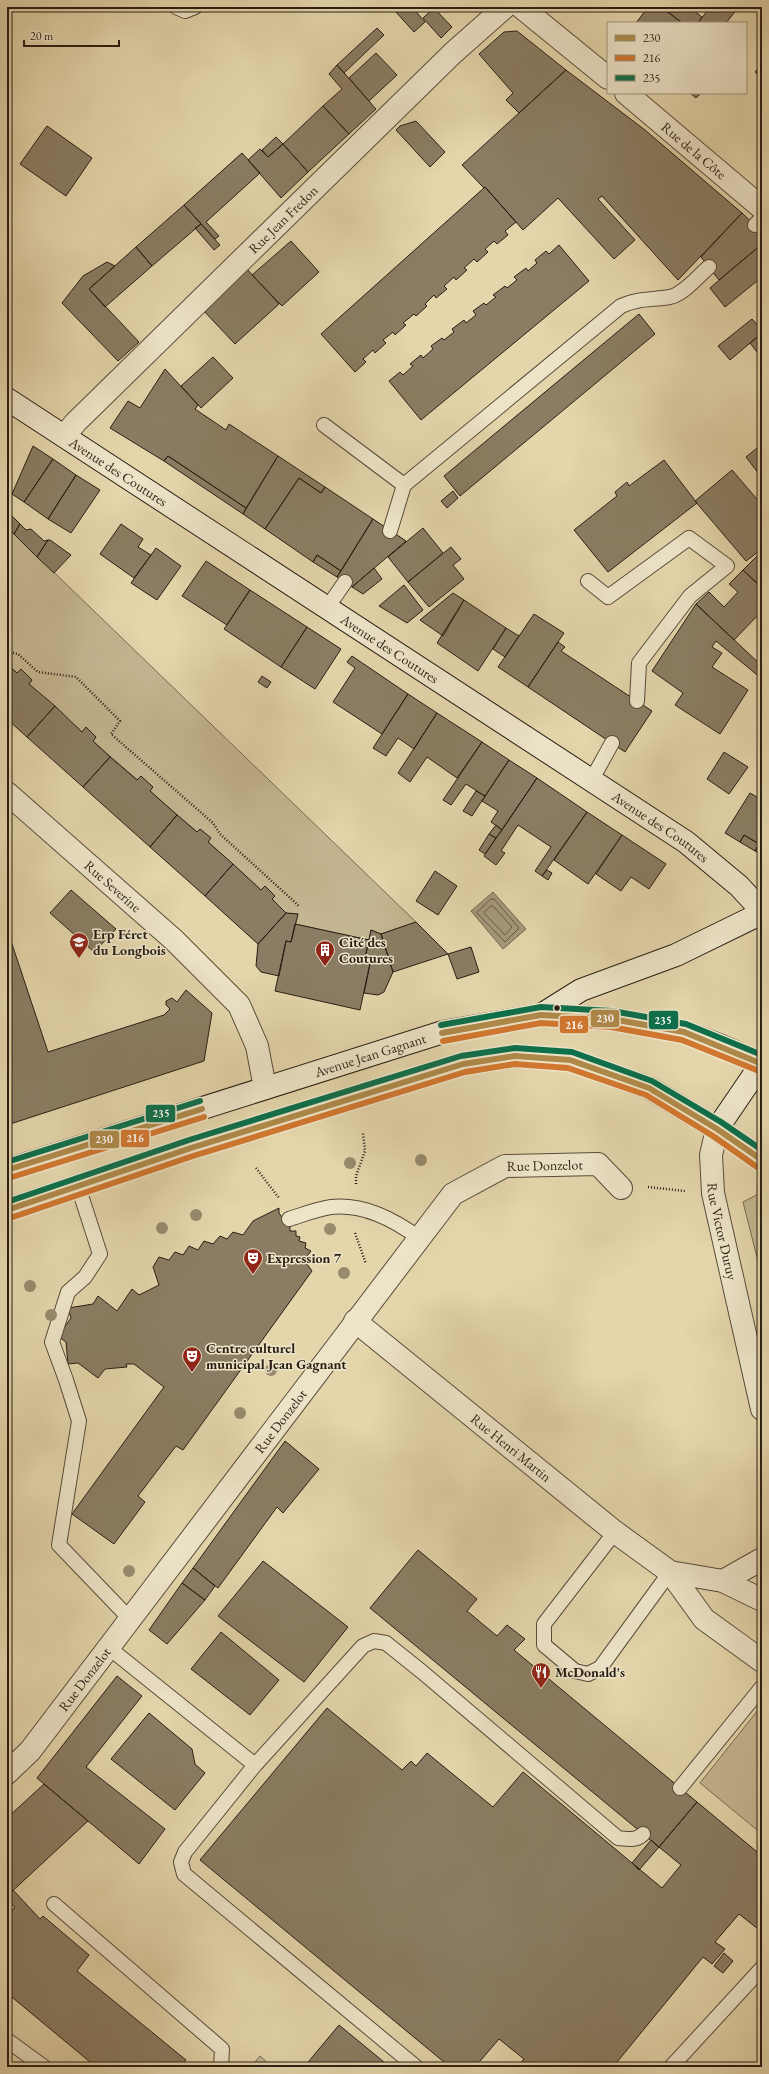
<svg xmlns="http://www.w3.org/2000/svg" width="769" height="2074" viewBox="0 0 769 2074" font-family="'EB Garamond',serif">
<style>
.green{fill:#c4b691;stroke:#766a52}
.water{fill:#a49778;stroke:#736750}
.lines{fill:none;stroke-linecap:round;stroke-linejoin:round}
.shore{stroke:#665a46;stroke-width:1}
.building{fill:#8a7d63;stroke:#291e14}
.lane-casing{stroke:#584c3a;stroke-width:16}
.street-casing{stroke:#584c3a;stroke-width:24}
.secondary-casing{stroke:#291e14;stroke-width:24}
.path{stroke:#291e14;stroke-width:2.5;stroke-dasharray:1 2;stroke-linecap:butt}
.lane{stroke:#ede4c8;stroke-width:14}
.street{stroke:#ede4c8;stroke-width:22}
.secondary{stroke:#ede4c8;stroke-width:22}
.bus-1-casing{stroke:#ede4c8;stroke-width:9}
.bus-2-casing{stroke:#ede4c8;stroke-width:9}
.bus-3-casing{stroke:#ede4c8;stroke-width:9}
.bus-1{stroke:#ae8949;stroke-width:6}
.bus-2{stroke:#d1772f;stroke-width:6}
.bus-3{stroke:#0d6f4b;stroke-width:6}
.tree{fill:#978a6d}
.bus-dot{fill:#291e14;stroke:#ede4c8;stroke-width:1.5}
.labels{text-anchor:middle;stroke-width:3;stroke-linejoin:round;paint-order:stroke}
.street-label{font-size:14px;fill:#291e14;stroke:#ede4c8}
.poi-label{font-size:14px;font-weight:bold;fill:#291e14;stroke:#ede4c8;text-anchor:start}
.line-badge{stroke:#ede4c8;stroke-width:1.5}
.badge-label{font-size:11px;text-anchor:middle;font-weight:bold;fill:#fff}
</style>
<rect width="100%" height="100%" fill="#e4d5ab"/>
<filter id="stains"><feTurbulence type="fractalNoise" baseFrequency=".005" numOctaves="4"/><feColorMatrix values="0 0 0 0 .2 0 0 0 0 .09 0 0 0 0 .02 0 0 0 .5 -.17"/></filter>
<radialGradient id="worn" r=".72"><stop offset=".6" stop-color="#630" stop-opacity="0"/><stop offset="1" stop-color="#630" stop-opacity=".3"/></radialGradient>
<path class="green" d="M7 527 416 922 381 934 371 930 369 940 295 924 298 914 286 913 272 899 275 896 265 886 261 890 208 842 210 838 200 829 197 832 93 741 96 737 86 728 82 732 29 684 32 680 21 669 17 673 7 664Z
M762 1192V1277L743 1202Z
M762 1705V1834L700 1783Z
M260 2056 272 2067H251Z"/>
<path class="water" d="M493 892 526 929 503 949 471 911Z"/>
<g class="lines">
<path class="shore" d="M491 899H494L519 928 505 942 477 913Z
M491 906H493L512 927 505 935 484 913Z"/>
</g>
<path class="building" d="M400 7H412L425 22 414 32 395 11Z
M648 7H661L682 23H636Z
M668 7H689L702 17 698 23H682L666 10Z
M710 7H737L738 8 726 23H698Z
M434 8 452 27 441 38 423 18Z
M377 28 384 35 344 73 337 65Z
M517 31 566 70 519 113 506 100 513 93 479 54 504 32Z
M376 53 397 75 369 101 349 78Z
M762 64V79L755 72Z
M337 65 376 109 349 134 323 106 342 89 329 74Z
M566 70 645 130 742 213 678 280 602 196 598 199 635 240 614 259 558 198 523 230 485 187 484 188 462 165Z
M690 93H701L696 98Z
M323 106 349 134 308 172 283 144Z
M416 121 445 152 430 167 396 130 400 126Z
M47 126 92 158 66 196 20 164Z
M276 137 283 144 268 157 262 150Z
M283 144 308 172 281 198 248 160 260 149 268 157Z
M242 153 260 173 206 222 219 236 215 239 184 205Z
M485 187 516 222 505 231 508 235 497 244 494 241 485 249 488 252 477 262 474 259 464 268 467 270 456 280 454 277 444 286 447 289 436 298 434 295 425 304 427 306 416 316 414 314 403 323 406 325 395 335 393 332 383 340 386 343 375 353 373 350 363 359 366 362 355 372 321 334Z
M184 205 201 224 152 266 136 247Z
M742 213 762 232V244L719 280 701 257Z
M201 224 220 245 214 250 195 228Z
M291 241 319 272 282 306 252 275Z
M762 244V277L725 307 710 288Z
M559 245 589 281 421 420 389 381 400 372 403 375 413 366 410 364 421 355 423 358 433 349 431 346 442 338 444 340 454 332 452 329 464 320 466 323 476 315 473 311 484 303 486 305 496 297 493 295 505 286 507 288 517 280 514 277 526 268 528 271 537 263 535 260 546 251 549 254Z
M136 247 152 266 105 307 89 289Z
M107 262 115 266 89 289 139 342 118 361 62 303 83 276Z
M246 268 279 304 235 344 202 309Z
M639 314 655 334 460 496 444 476Z
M752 319 762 330V333L730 360 718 346Z
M762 333V348L757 352 750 343Z
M213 357 233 378 201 408 181 386Z
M165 369 198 405 195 409 226 430 229 424 278 456 246 508 168 456 164 461 110 428 128 401 140 408Z
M762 444V478L746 457Z
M33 446 53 459 24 502 12 494Z
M168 456 246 508 243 514 164 461Z
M278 456 325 487 321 493 299 478 265 529 243 514Z
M53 459 76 475 48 519 24 502Z
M664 460 697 503 608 572 574 530 617 496 615 492 627 482 629 486Z
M732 470 762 505V549L746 561 695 501Z
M76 475 100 490 71 533 48 519Z
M299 478 321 493 325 487 373 519 341 571 317 555 313 562 265 529Z
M453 491 458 498 447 508 441 501Z
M7 511 20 524 14 534 7 528Z
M373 519 406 541 352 587 337 577Z
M20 524 26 530 31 529 44 541 48 540 37 557 14 534Z
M121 524 143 539 138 547 151 555 134 578 100 554Z
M423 528 443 553 408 582 388 557Z
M48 540H50L71 555 54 573 37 557Z
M451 547 461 559 453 565 464 579 429 607 408 582Z
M156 548 181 566 157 600 131 583Z
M762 551V588L743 570Z
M317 555 341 571 337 577 313 562Z
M206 561 250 590 227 625 182 596Z
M374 568 382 579 363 594 352 587Z
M743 570 762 588V611L734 640 696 604 709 592 724 607 738 592 729 584Z
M404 585 423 610 407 623 379 606Z
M250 590 307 627 281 667 224 629Z
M453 593 464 600 443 636 420 620Z
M464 600 506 628 478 671 437 643Z
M696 604 762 666V679L716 641 712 647 722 653 712 667 748 690 720 734 675 705 683 693 652 671Z
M534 614 564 633 528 687 498 667Z
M307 627 341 649 315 689 281 667Z
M506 628 519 636 505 657 493 649Z
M558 642 565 647 561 651 652 711 625 752 528 687Z
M352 656 408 694 382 734 333 702 355 668 347 662Z
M762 656V666L757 661Z
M7 664 17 673 21 669 32 680 29 684 55 706 27 737 7 719Z
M262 676 271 682 267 688 258 682Z
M408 694 437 713 414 749 398 738 386 756 373 748Z
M55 706 82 732 86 727 96 737 93 741 110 757 83 787 27 737Z
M437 713 482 742 457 778 427 757 410 782 398 773Z
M482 742 509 760 485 796 466 784 451 805 443 800Z
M724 752 748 767 729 794 707 779Z
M110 757 137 780 141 776 153 787 150 791 177 815 150 847 83 787Z
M509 760 537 778 502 830 491 822 498 811 482 801Z
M537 778 587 812 542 876 535 871 551 847 518 825 501 851 505 853 496 865 484 856Z
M476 791 485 796 472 816 463 811Z
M750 793 762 800V840L759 844 744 835 740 842 725 833Z
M587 812 622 835 588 884 554 860Z
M177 815 197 832 200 829 211 838 208 842 233 864 205 896 150 847Z
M496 825 502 830 496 838 489 834Z
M489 834 496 838 485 854 479 850Z
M622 835 666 864 649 889 631 877 621 891 596 874Z
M744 835 759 844 755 851 740 842Z
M759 844 762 846V855L755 851Z
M233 864 261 890 265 886 275 896 272 899 286 913 258 944 205 896Z
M547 870 552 873 548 880 542 876Z
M435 871 457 886 438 915 416 901Z
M71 890 116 929 94 952 50 913Z
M286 913 298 914 291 942 286 941 279 976 261 972 256 966 258 944Z
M416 922 448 954 393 972 381 934Z
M295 924 369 940 365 958 371 959 360 1010 275 991 286 941 291 942Z
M7 929 48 1052 164 1015 170 1009 166 1005V1001L172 998 177 1002 186 990 212 1013 204 1061 7 1125Z
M371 930 381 934 393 972 384 992 378 995 364 993 371 959 365 958Z
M471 947 479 972 457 979 448 954Z
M279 1208V1213L286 1223 290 1224V1231H296V1236L300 1237 299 1241 306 1243 305 1248 311 1251 304 1260 312 1271 183 1450 176 1446 138 1496 145 1502 114 1544 72 1514 164 1387 134 1364H126L127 1367 105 1369 98 1378 78 1363 68 1364 66 1342 58 1336 71 1318 68 1308 93 1304 98 1296 117 1311 132 1289 139 1295 159 1285 153 1267 159 1257 169 1260 175 1252 183 1255 189 1246 198 1250 204 1241 213 1244 220 1236 227 1239 233 1232 243 1235 253 1221Z
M285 1441 319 1469 283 1513 277 1507 218 1588 193 1568Z
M418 1550 477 1599 467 1611 497 1636 507 1625 525 1639 514 1650 697 1802 659 1847 370 1608Z
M263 1561 348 1627 304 1682 218 1616Z
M193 1568 215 1586 205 1600 182 1583Z
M182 1583 205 1600 167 1644 149 1630Z
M221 1632 279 1680 250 1715 191 1669Z
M117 1676 142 1696 86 1767 165 1829 139 1864 37 1778Z
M327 1708 402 1770 411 1761 416 1766 427 1753 493 1807 523 1772 662 1888 681 1865 659 1847 697 1802 762 1856V1925L758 1929 739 1914 715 1942 725 1949 712 1964 703 1957 613 2067H517L524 2059 499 2039 475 2067H450L200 1860Z
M149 1713 192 1749 195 1764 205 1773 175 1810 111 1759Z
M44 1784 88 1821 7 1896V1818Z
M651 1840 659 1847 639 1870 632 1863Z
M13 1890 40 1919 43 1916 89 1955 77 1971 186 2060 180 2067H96L7 1993V1916L15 1907 7 1901V1896Z
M724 1953 733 1961 723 1973 714 1966Z
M339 2025 390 2067H304Z"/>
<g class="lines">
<g class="lane-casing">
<path id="lane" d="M176 7 185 11 195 7
M755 225 762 218
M324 425 404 485 621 306C637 298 653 300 670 297 684 294 698 276 709 267
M390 531 404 485
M588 581 608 597 689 538 727 566 690 596 639 663 637 701
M327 608 345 582
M591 781 612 743
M78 1186 100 1254 85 1277 68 1292 52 1342 66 1380 79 1421 59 1545 130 1619
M289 1219C302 1215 317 1209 331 1207 364 1204 393 1219 419 1238
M615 1532 544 1624V1645L575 1671 588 1674 600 1668 670 1572
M108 1647 255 1765 185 1852 181 1862 184 1874 416 2067
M255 1765 363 1646 374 1641 386 1643 421 1671 618 1838C628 1839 636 1841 643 1834
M680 1788 762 1687
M54 1904 222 2049 221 2067
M7 2040 44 2067
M671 2067 762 1968"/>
</g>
<g class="street-casing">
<g id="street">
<path d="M521 7 608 78"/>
<path id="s1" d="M626 93 762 208"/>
<path id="s2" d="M64 436 76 422 453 53 505 7"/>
<path id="s3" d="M7 793 174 940 239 1005 257 1046 265 1088"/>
<path id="s4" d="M717 1129 711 1155 713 1193 762 1409"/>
<path id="s5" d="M355 1321 615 1532 670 1572"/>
<path d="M723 1581 762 1559"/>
<path d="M762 1600 723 1581 670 1572 704 1619 762 1661"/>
<path id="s6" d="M7 1773 30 1751 453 1194 505 1166 598 1164 621 1188"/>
</g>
</g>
<g class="secondary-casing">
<g id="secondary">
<path id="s7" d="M7 399 686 842 739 886 762 911"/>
<path d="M541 1015 581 990 676 955 762 913"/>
<path d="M717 1129 762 1063"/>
<path id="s8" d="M7 1170 443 1032 541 1015 612 1019 684 1032 719 1045 762 1064"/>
<path d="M7 1210 191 1148 463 1064 515 1056 570 1060 649 1088 717 1129 762 1160"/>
</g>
</g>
<path class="path" d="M7 652 18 654 38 672 76 677 120 721 111 734 213 823 220 834 299 906
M256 1168 279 1198
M356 1184V1176L365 1151 363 1133
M648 1187 685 1191
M355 1233 366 1264"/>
<use href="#lane" class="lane"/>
<use href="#street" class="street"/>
<use href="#secondary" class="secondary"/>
<g class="bus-1-casing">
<path id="bus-1" d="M442 1033 541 1015 612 1019 684 1032 762 1064
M7 1170 202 1109
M7 1210 191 1148 463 1064 515 1056 570 1060 649 1088 717 1129 762 1160"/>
</g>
<g class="bus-2-casing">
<path id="bus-2" d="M443 1041 541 1023 611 1027 682 1040 759 1071
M9 1178 204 1117
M10 1218 193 1156 465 1072 515 1064 568 1068 646 1095 713 1136 757 1167"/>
</g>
<g class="bus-3-casing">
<path id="bus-3" d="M441 1025 541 1007 612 1011 686 1024 762 1055
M7 1162 200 1101
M7 1202 189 1140 461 1056 515 1048 572 1052 652 1081 721 1122 762 1150"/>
</g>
<use href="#bus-1" class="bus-1"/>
<use href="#bus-2" class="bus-2"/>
<use href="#bus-3" class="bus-3"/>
</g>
<g class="tree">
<circle cx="421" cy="1160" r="6"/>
<circle cx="350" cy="1163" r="6"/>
<circle cx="196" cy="1215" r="6"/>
<circle cx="162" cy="1228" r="6"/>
<circle cx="330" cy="1229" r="6"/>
<circle cx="344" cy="1273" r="6"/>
<circle cx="30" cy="1286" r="6"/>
<circle cx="51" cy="1315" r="6"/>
<circle cx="271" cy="1370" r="6"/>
<circle cx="240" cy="1413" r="6"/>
<circle cx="129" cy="1571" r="6"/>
</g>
<defs>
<g id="university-pin" transform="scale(1)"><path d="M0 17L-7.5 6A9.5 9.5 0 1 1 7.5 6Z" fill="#8f2418" stroke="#ede4c8"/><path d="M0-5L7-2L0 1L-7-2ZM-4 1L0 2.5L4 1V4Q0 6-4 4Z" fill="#fff"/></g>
<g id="building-pin" transform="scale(1)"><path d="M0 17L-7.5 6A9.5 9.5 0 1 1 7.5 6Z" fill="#8f2418" stroke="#ede4c8"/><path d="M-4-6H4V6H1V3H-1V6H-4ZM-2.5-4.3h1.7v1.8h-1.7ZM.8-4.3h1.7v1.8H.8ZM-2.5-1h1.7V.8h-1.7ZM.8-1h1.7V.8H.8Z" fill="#fff"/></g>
<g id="theatre-pin" transform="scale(1)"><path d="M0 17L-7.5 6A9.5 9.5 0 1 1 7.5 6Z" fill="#8f2418" stroke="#ede4c8"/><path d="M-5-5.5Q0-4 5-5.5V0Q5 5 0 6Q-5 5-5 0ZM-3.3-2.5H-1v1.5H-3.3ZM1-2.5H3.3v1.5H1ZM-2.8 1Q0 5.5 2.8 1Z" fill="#fff"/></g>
<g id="restaurant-pin" transform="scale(1)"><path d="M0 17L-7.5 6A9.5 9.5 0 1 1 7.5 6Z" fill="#8f2418" stroke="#ede4c8"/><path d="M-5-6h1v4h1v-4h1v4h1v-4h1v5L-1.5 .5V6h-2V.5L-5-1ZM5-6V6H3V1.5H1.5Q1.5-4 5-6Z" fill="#fff"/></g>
</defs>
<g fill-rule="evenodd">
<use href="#university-pin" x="79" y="942"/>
<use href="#building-pin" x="325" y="950"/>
<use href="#theatre-pin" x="253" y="1258"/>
<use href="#theatre-pin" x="192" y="1356"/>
<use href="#restaurant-pin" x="541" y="1672"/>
</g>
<circle class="bus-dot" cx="557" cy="1008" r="3.5"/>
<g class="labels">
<g class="street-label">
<text dy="5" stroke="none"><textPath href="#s1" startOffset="89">Rue de la Côte</textPath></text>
<text dy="5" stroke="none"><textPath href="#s2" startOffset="308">Rue Jean Fredon</textPath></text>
<text dy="5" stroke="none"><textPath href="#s7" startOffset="133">Avenue des Coutures</textPath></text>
<text dy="5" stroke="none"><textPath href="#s7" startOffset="457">Avenue des Coutures</textPath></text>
<text dy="5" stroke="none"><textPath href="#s7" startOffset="781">Avenue des Coutures</textPath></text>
<text dy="5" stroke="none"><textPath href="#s3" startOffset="141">Rue Severine</textPath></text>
<text dy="5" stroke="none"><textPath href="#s8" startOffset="381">Avenue Jean Gagnant</textPath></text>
<text dy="5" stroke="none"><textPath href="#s6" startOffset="830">Rue Donzelot</textPath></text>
<text dy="5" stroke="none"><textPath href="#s4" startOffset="104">Rue Victor Duruy</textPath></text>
<text dy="5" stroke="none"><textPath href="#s6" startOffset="446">Rue Donzelot</textPath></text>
<text dy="5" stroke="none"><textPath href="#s5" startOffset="201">Rue Henri Martin</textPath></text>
<text dy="5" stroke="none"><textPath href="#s6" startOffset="122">Rue Donzelot</textPath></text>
</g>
<g class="poi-label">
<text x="93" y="939">Erp Féret<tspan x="93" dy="16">du Longbois</tspan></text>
<text x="339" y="947">Cité des<tspan x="339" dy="16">Coutures</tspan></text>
<text x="267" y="1263">Expression 7</text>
<text x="206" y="1353">Centre culturel<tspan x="206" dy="16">municipal Jean Gagnant</tspan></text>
<text x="555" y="1677">McDonald's</text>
</g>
</g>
<g class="line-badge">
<rect x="590" y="1009" width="30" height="19" rx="4" fill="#ae8949"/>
<rect x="648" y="1010" width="31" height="20" rx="4" fill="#0d6f4b"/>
<rect x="559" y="1015" width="30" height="19" rx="4" fill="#d1772f"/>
<rect x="145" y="1104" width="31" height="19" rx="4" fill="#0d6f4b"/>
<rect x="120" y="1129" width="30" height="19" rx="4" fill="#d1772f"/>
<rect x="89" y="1130" width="31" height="19" rx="4" fill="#ae8949"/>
</g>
<g class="badge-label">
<text x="605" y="1022">230</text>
<text x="663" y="1024">235</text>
<text x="574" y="1029">216</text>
<text x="161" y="1117">235</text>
<text x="135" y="1142">216</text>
<text x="104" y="1143">230</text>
</g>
<rect width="769" height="2074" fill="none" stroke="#e4d5ab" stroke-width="24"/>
<rect x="8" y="8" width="753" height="2058" fill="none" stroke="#291e14" stroke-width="2"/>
<rect x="12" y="12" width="745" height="2050" fill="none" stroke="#291e14"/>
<rect x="607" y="22" width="140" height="72" fill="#ede4c8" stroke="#9f9580"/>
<rect x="615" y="35" width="20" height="6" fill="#ae8949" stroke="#9f9580"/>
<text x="643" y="42" font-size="12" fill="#291e14">230</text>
<rect x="615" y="55" width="20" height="6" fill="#d1772f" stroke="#9f9580"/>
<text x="643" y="62" font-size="12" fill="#291e14">216</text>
<rect x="615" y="75" width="20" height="6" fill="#0d6f4b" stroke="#9f9580"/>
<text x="643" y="82" font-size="12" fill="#291e14">235</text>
<path d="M24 40v6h95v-6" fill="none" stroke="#291e14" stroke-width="2"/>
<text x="30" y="40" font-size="12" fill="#291e14" stroke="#ede4c8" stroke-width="3" paint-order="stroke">20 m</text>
<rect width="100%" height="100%" filter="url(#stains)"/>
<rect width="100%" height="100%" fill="url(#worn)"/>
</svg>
